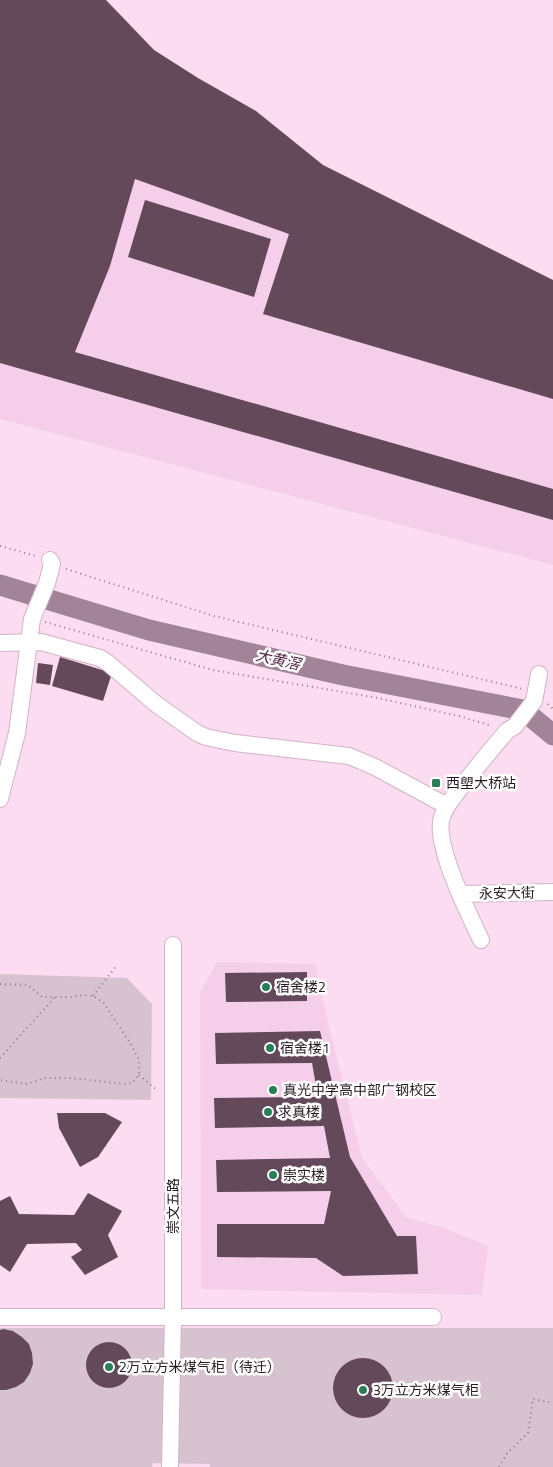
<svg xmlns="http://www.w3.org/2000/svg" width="553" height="1467" viewBox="0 0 553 1467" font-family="'Titillium Web','Noto Sans SC',sans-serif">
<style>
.built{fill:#f5cfe9}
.green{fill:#d7c3d0}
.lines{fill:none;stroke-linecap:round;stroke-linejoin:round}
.river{stroke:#a18498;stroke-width:21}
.building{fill:#64495b}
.minor-casing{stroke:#d1b3c7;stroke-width:18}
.path{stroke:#8f7a88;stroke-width:2;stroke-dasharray:1 4;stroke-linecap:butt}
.minor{stroke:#fff;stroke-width:16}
.poi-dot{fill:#278055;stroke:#fff;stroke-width:2}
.labels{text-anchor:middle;stroke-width:5;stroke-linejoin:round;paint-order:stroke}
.poi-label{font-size:14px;fill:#261b22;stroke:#fff;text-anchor:start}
.street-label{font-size:14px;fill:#261b22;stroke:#fff}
.water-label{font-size:15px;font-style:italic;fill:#4f2644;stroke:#fff}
</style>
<rect width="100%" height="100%" fill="#fbdcf0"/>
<path class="built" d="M0 0 150 75 553 292V565L0 419Z
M217 962 315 964 328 1023 362 1158 407 1218 442 1227 488 1246 482 1295 201 1289 200 992Z"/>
<path class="green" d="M0 974 127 978 152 1004 151 1100 0 1098Z
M0 1328H553V1467H210V1464L153 1463 152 1467H0Z"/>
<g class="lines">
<path class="river" d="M0 585 149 630 343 675 523 710 553 735"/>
</g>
<path class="building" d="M0 0H106L154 50 198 78 256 111 323 165 553 280V399L263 314 289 234 135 179 110 266 75 352 553 489V520L0 363Z
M145 200 271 239 254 297 128 257Z
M60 657 112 673 103 701 52 686Z
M38 663 53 665 50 685 36 683Z
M307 972V1001L226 1002 225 973Z
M320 1031 350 1157 397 1236H416L418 1274 343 1276 316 1258 217 1257V1224H324L331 1191 217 1192 216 1160 330 1158 324 1126 215 1128 214 1098 318 1097 312 1063 216 1064 215 1033Z
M57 1113H105L122 1122 98 1157 80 1167 59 1128Z
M88 1193 122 1211 108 1235 118 1257 85 1275 71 1257 82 1250 76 1243 27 1244 10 1272 0 1265V1201L10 1196 19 1214 74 1215Z
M3 1329 13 1331 22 1337 29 1344 32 1353 33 1364 30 1373 24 1382 16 1387 6 1390H0V1330Z
M86 1365a23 23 0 1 1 46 0a23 23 0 1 1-46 0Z
M333 1388a30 30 0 1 1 60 0a30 30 0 1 1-60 0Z"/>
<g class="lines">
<g class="minor-casing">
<path id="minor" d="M0 643 41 642 100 658 108 663 156 704 197 733 206 737 235 743 349 756 375 767 447 806
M0 799 17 733 32 619 47 583 52 564 50 560
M461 894 553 892
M481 940C469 914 433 843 442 817 445 807 452 799 458 791 474 770 490 751 507 731L515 726 534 701 539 674
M0 1317H433
M170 1467 173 1316V945"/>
</g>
<path class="path" d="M0 546 36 556
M66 569 214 616 523 689
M45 622 213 670 378 698 459 716 492 726
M548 704 553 709
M0 984 28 985 42 997H71L85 995 93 996 103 1002 132 1046 139 1060V1075L132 1083 123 1084 72 1078H45L27 1084 0 1080
M93 996 117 965
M0 1058 55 997
M139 1075 158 1091
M499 1467 508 1452 528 1433 533 1399 553 1403"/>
<use href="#minor" class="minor"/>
</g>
<g class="poi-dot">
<rect x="431" y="778" width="10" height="10" rx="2.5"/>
<circle cx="266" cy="987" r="5"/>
<circle cx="270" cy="1048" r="5"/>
<circle cx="273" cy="1090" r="5"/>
<circle cx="268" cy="1112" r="5"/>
<circle cx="273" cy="1175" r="5"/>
<circle cx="109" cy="1367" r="5"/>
<circle cx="363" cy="1390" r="5"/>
</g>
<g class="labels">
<g class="poi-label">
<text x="446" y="788">西塱大桥站</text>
<text x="276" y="992">宿舍楼2</text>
<text x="280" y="1053">宿舍楼1</text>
<text x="283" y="1095">真光中学高中部广钢校区</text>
<text x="278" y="1117">求真楼</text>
<text x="283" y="1180">崇实楼</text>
<text x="119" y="1372">2万立方米煤气柜（待迁）</text>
<text x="373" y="1395">3万立方米煤气柜</text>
</g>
<g class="street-label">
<text transform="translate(507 893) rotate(-1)" y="5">永安大街</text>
<text transform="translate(173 1206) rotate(-90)" y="5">崇文五路</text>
</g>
<g class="water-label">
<text transform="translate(278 660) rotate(13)" y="5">大黄滘</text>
</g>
</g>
</svg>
